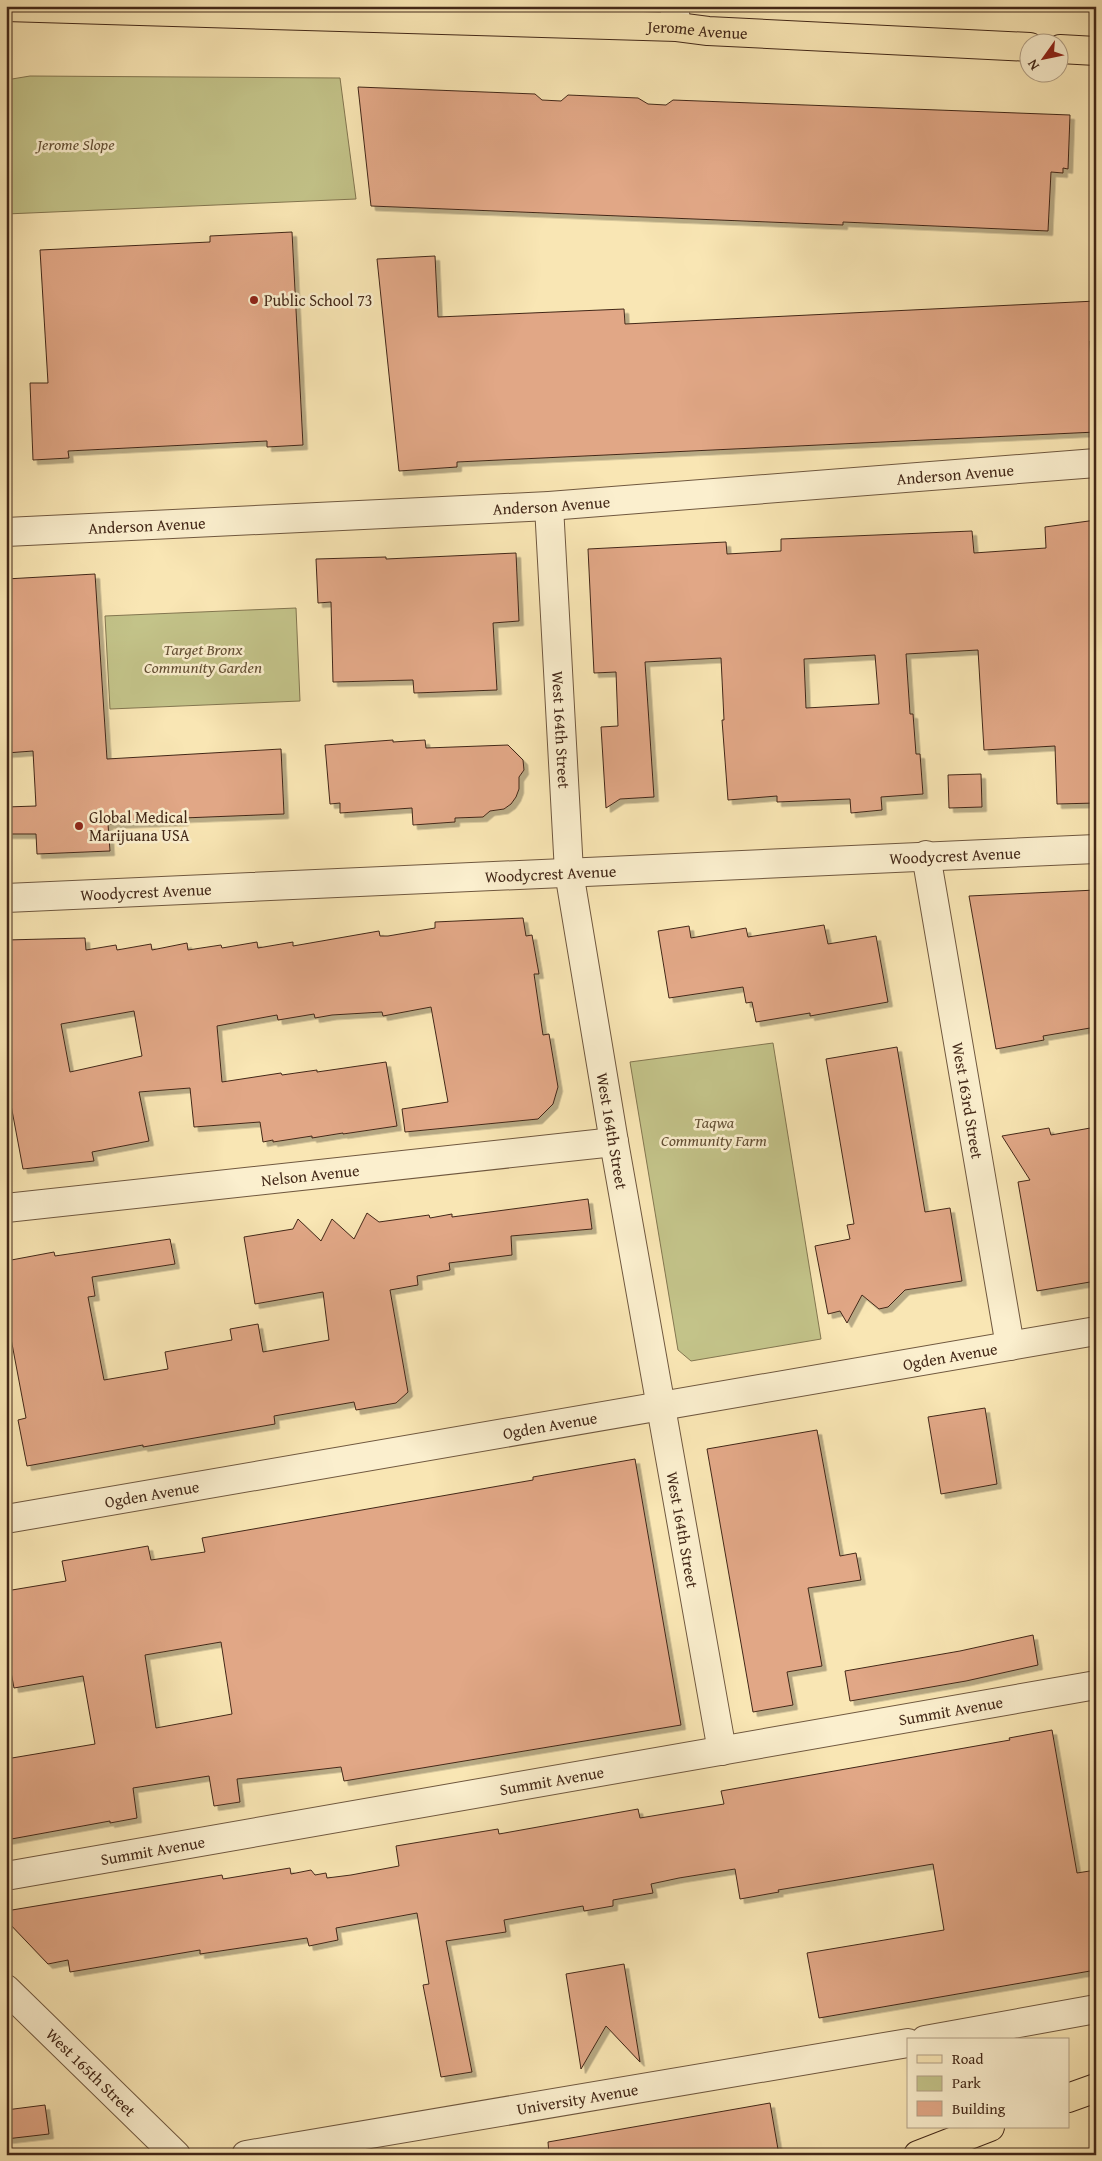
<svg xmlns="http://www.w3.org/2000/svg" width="1102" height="2161" viewBox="0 0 1102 2161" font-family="'Gentium Book Plus',serif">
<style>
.green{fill:#c3c389;stroke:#837650}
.building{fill:#e1a786;stroke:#432818;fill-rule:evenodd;filter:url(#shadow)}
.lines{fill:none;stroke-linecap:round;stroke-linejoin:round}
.minor-casing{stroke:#70583f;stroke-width:30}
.major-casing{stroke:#432818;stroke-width:30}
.minor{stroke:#fbefce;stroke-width:28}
.major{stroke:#f9e6b4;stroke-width:28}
.poi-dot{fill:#8f2418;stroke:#fbefce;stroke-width:2}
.labels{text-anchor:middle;stroke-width:5;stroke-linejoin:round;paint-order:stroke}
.street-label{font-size:16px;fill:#432818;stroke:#fbefce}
.park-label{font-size:16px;font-style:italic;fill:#634f34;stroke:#fbefce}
.poi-label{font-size:16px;fill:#432818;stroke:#fbefce;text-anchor:start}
</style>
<defs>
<filter id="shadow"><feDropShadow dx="4.5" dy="4.5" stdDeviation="0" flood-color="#0004"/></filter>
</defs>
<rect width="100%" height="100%" fill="#f9e6b4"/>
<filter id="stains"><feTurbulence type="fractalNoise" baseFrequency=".004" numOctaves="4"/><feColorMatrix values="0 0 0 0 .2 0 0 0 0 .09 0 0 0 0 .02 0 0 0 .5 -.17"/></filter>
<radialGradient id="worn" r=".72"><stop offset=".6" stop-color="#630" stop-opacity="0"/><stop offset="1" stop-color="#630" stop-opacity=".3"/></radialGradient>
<path class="green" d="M30 76 340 78 356 199 6 214V80Z
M296 608 300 701 110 709 105 616Z
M773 1043 821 1339 691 1361 678 1350 630 1062Z"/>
<path class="building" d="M358 87 535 94 542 100 561 101 568 95 638 98 648 104 666 105 673 100 1070 115 1068 169 1063 168V173L1051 172 1048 231 843 222V225L371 206Z
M292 232 303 445 267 447V441L68 451 69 458 33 460 30 383H48L40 250 210 242V236Z
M435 256 438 317 624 309 625 324 1096 301V340L1090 341 1092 391H1096V432L457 462V467L399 471 377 259Z
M1096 520V803L1057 804 1055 746 984 750 978 650 906 654 910 714H913L916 754H920L923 794 881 797 882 810 851 813 850 799 777 802V796L728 800 722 720H724L721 658 645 662 654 797 620 799 606 808 601 727 618 726 616 672 594 673 588 549 726 542 727 554 781 551V539L972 531 974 553 1046 548 1045 527ZM875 655 879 704 806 708 804 659Z
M516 553 519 621 493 623 497 690 414 693 413 680 333 682 331 602 318 603 316 559 386 557V559Z
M95 574 107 759 281 749 284 814 183 818 184 821 108 824 110 851 37 854 36 834H6V807L36 806 33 751 6 753V579Z
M393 740V742L425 740 426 748 508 745 523 760 524 770 519 777V789L516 797 511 804 504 809 490 811 483 817 455 818V822L413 825 412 808 340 813V803L330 804 325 745Z
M981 774 982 807 949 808 948 775Z
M1096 890V1027L1043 1036 1044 1040 996 1049 969 896Z
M523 918 526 936 532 935 539 974H534L543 1035 549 1034 558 1087 553 1104 538 1119 405 1132 402 1109 448 1102 431 1007 383 1016 382 1012 332 1015 315 1018 314 1014 278 1020 277 1015 217 1026 222 1082 281 1073 282 1075 317 1070V1072L386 1062 397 1126 343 1134V1133L312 1138V1136L273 1142V1140L263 1142 260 1122 194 1127 190 1088 139 1092 149 1141 92 1152 94 1161 23 1169 11 1105 6 1106V940L85 938 86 950 116 945 117 950 151 944 152 950 187 943 188 950 221 945 222 948 257 942 258 948 293 942V946L379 931 380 936H388L435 928V922ZM134 1011 142 1056 70 1072 61 1024Z
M824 925 828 944 876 936 888 1002 810 1016V1013L756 1022 752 1002 746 1003 743 987 669 998 658 931 689 926 691 938 746 928 748 937Z
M897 1047 925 1212 950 1208 962 1281 905 1290 888 1307 879 1309 862 1295 847 1323 840 1311 828 1314 815 1246 850 1239 847 1225 854 1224 826 1059Z
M1096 1127V1281L1037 1291 1018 1182 1030 1180 1002 1136 1049 1128 1051 1135Z
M588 1199 592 1229 511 1236 512 1255 449 1263 450 1270 417 1276 418 1285 390 1290 408 1392 396 1403 356 1410 354 1402 274 1416 275 1424 143 1447V1445L27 1466 18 1420 26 1418 6 1312V1261L54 1252 55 1256 170 1239 175 1264 92 1277 95 1296 88 1297 104 1380 168 1369 165 1352 232 1340 230 1329 258 1324 263 1352 329 1340 323 1292 255 1304 244 1237 293 1229 298 1219 321 1241 332 1219 354 1239 367 1213 379 1222 429 1215 430 1218 452 1214V1217Z
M985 1408 997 1484 941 1494 928 1417Z
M817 1430 840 1556 856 1553 861 1580 808 1588 822 1666 787 1672 793 1705 753 1712 707 1449Z
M635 1459 681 1725 344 1781 341 1767 237 1779 240 1802 214 1806 209 1776 133 1788 137 1818 110 1823V1821L6 1840V1759L95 1744 83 1676 14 1688 6 1645V1591L66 1581 62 1561 148 1546 151 1560 205 1552 202 1538 533 1480V1477ZM221 1642 232 1714 156 1728 145 1655Z
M1033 1635 1038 1665 966 1681 850 1701 845 1671 960 1651Z
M1052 1730 1077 1873 1096 1870V1970L819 2018 807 1953 944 1930 933 1864 778 1890 779 1892 740 1899 735 1869 679 1878 651 1884 653 1893 613 1900V1906L584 1911 583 1906 504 1920 506 1932 446 1941 472 2072 441 2077 423 1985 429 1984 417 1913 336 1928 338 1940 309 1946 307 1938 200 1954V1950L70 1972 68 1960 48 1964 6 1920V1911L222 1875 223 1879 290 1868 291 1874 311 1870 315 1875 326 1873 327 1878 351 1875 399 1866 396 1846 498 1829 499 1834 638 1809 640 1818 724 1804 721 1791 1010 1740 1009 1738Z
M624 1964 640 2062 606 2026 581 2069 566 1974Z
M770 2103 779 2155H549L548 2142Z
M45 2105 49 2134 6 2139V2110Z"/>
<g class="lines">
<g class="minor-casing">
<g id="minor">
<path d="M674 6 677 27"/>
<path id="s1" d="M549 506 569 872 614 1142 722 1751"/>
<path id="s2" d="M6 532 549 506 1096 463"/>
<path id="s3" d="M926 855 1010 1346"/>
<path id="s4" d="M6 898 1096 849"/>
<path id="s5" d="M6 1208 614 1142"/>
<path id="s6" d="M6 1519 1096 1331"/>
<path id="s7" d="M6 1876 1096 1685"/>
<path id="s8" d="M6 1989 176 2155"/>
<path d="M925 2040 1096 2009"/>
<path id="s9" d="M246 2155 908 2043"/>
</g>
</g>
<g class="major-casing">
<g id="major">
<path id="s10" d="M6 7 677 27 708 31 1030 47"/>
<path d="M1060 49 1096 51"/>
<path d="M1068 2098 1096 2088"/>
<path d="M918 2155 990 2127"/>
</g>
</g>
<use href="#minor" class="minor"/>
<use href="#major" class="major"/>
</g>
<g class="poi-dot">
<circle cx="254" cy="300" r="5"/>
<circle cx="79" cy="826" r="5"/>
</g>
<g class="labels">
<g class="street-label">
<text dy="6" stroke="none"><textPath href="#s10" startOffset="692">Jerome Avenue</textPath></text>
<text dy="6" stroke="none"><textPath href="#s2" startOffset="951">Anderson Avenue</textPath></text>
<text dy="6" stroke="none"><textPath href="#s2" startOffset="546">Anderson Avenue</textPath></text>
<text dy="6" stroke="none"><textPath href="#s2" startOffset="141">Anderson Avenue</textPath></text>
<text dy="6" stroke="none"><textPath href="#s1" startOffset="224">West 164th Street</textPath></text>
<text dy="6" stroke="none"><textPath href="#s4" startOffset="950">Woodycrest Avenue</textPath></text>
<text dy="6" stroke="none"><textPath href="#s4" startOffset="545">Woodycrest Avenue</textPath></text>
<text dy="6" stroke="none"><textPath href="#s4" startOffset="140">Woodycrest Avenue</textPath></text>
<text dy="6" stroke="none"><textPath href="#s3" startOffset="249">West 163rd Street</textPath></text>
<text dy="6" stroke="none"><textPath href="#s1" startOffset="629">West 164th Street</textPath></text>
<text dy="6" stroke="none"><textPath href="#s5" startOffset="306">Nelson Avenue</textPath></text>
<text dy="6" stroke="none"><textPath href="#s6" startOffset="958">Ogden Avenue</textPath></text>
<text dy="6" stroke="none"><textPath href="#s6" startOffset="552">Ogden Avenue</textPath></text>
<text dy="6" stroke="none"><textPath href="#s6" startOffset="148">Ogden Avenue</textPath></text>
<text dy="6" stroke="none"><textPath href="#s1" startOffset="1034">West 164th Street</textPath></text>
<text dy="6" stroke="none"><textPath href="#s7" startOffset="959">Summit Avenue</textPath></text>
<text dy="6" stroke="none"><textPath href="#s7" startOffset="554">Summit Avenue</textPath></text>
<text dy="6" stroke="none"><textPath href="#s7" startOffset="149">Summit Avenue</textPath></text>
<text dy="6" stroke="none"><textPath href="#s8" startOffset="119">West 165th Street</textPath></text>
<text dy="6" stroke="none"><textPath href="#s9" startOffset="336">University Avenue</textPath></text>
</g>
<g class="park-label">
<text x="76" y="150">Jerome Slope</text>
<text x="203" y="655">Target Bronx<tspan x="203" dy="18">Community Garden</tspan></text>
<text x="714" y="1128">Taqwa<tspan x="714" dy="18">Community Farm</tspan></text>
</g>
<g class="poi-label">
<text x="264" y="306">Public School 73</text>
<text x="89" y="823">Global Medical<tspan x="89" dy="18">Marijuana USA</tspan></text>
</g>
</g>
<rect width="1102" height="2161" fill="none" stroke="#f9e6b4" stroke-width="25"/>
<rect x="8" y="8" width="1087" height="2146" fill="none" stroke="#432818" stroke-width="2.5"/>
<rect x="12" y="12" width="1077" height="2136" fill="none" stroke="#432818"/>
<rect x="907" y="2038" width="162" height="90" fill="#fbefce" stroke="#b19f85"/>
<rect x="917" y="2055" width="25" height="8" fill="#f9e6b4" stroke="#b19f85"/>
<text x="952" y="2064" font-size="15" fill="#432818">Road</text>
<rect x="917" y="2076" width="25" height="15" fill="#c3c389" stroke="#b19f85"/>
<text x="952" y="2088" font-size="15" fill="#432818">Park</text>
<rect x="917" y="2101" width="25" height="15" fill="#e1a786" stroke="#b19f85"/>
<text x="952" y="2114" font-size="15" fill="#432818">Building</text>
<g transform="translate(1044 58) rotate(237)"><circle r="24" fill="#fbefce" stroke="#b19f85"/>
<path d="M0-4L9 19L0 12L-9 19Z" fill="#8f2418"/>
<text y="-8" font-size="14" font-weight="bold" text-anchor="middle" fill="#432818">N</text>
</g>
<rect width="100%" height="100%" filter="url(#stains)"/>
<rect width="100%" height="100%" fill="url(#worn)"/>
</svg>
